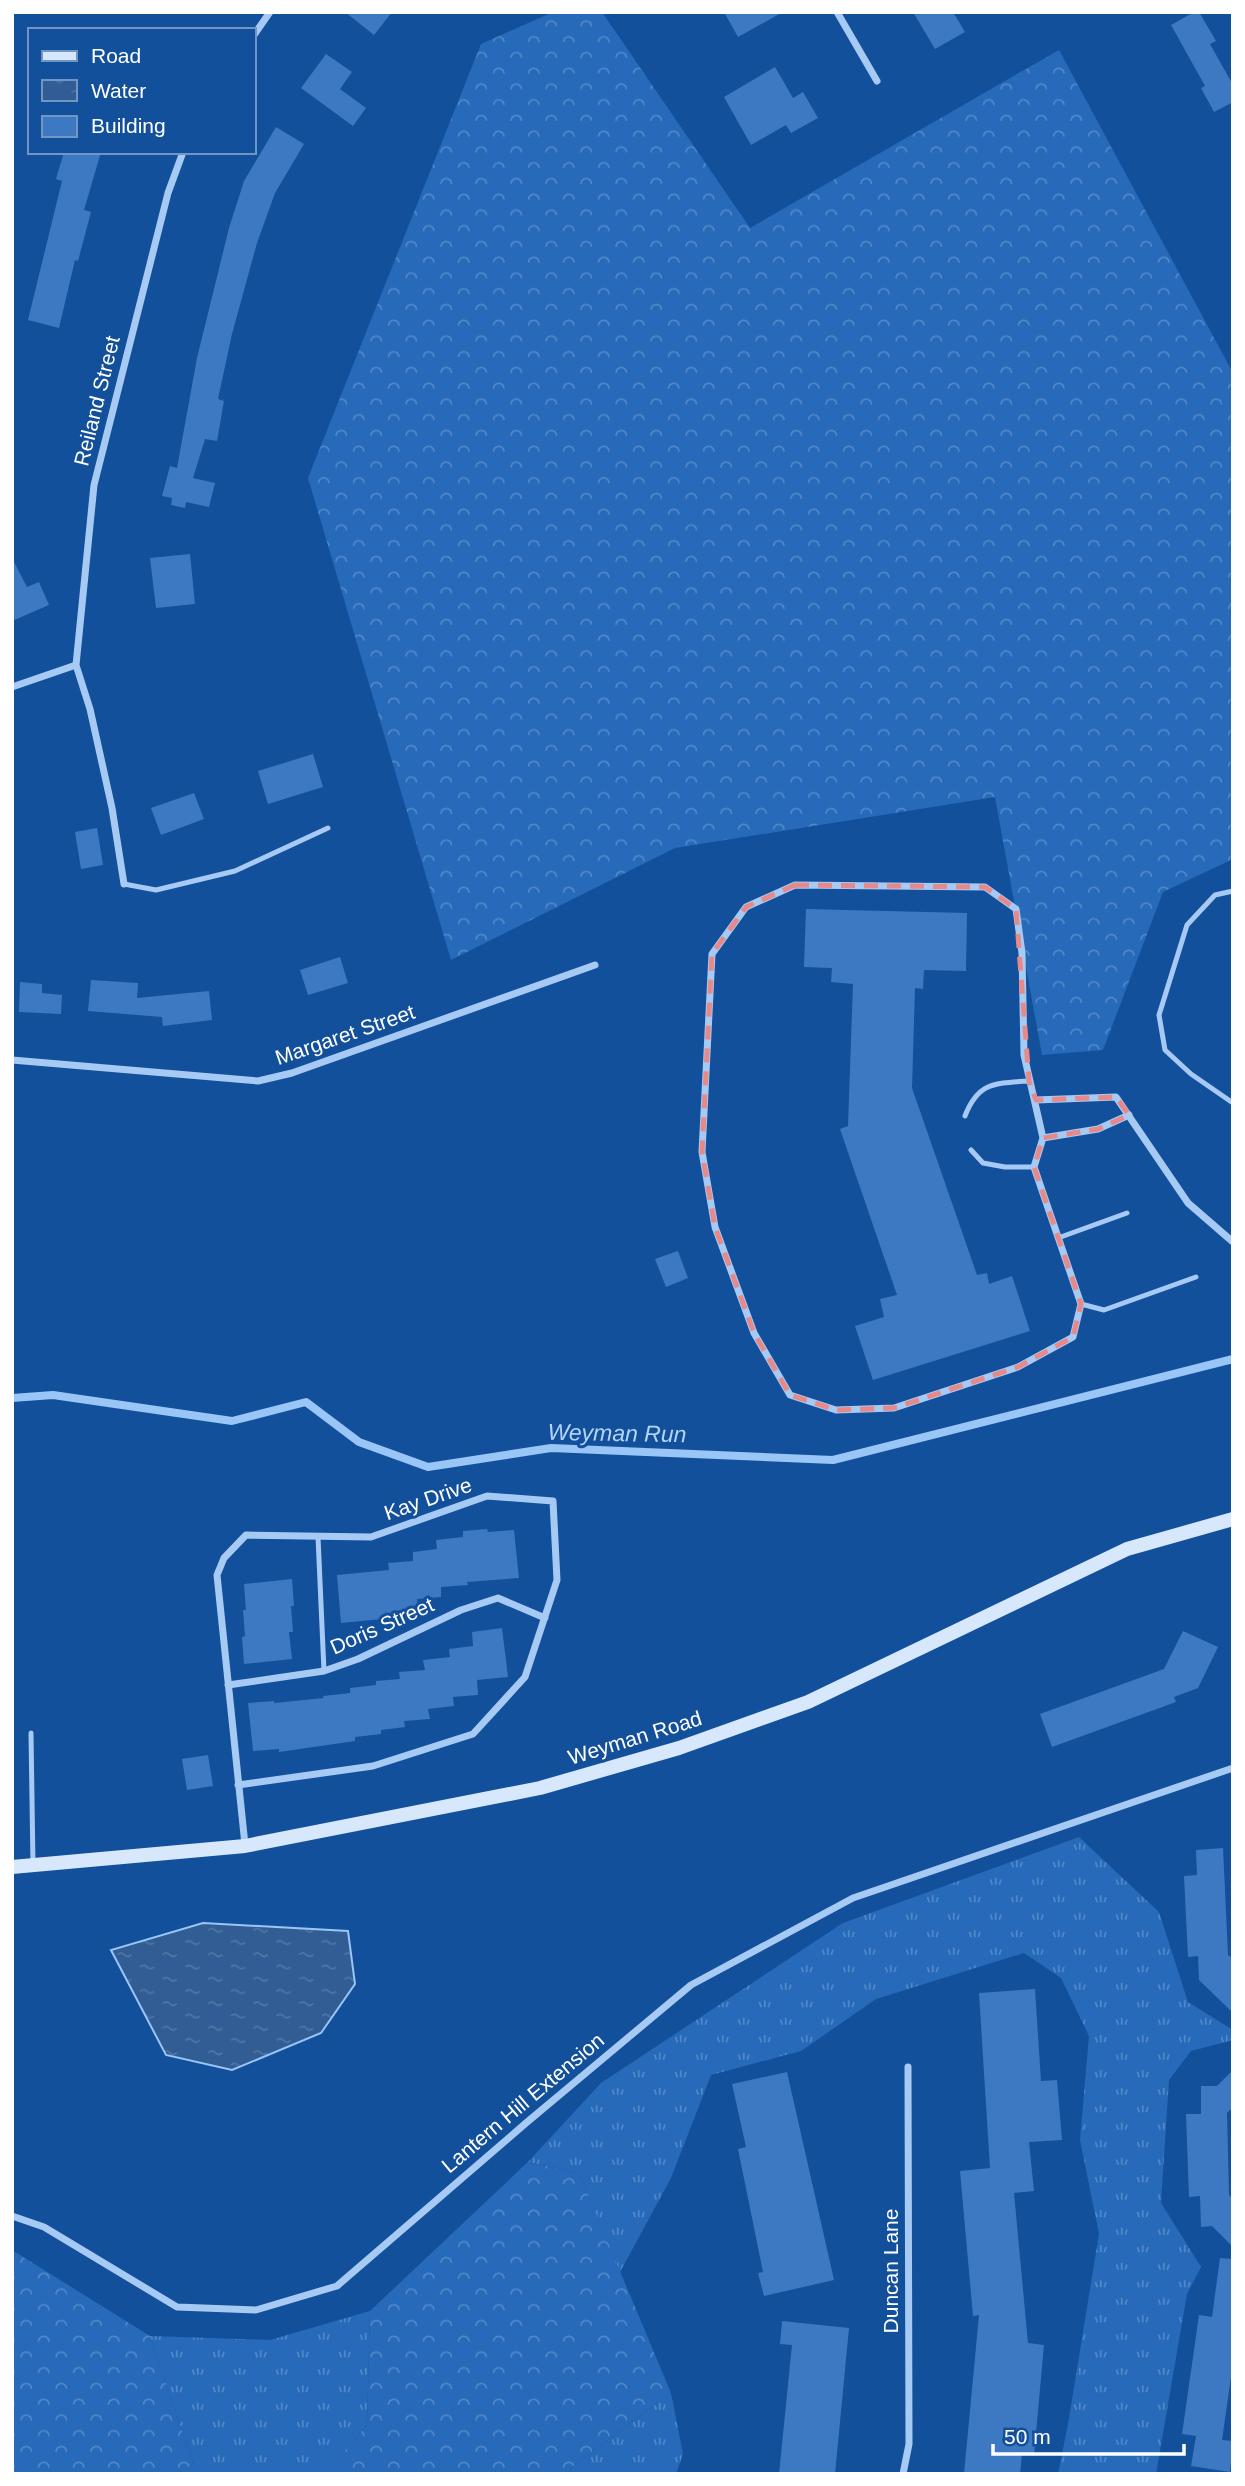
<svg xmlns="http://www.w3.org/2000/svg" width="1245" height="2486" viewBox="0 0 1245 2486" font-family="Arial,sans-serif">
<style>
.grass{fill:url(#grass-tufts)}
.forest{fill:url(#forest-crowns)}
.water{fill:url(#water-ripples);stroke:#99c5f7;stroke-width:2}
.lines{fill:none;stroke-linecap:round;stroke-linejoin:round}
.stream{stroke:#99c5f7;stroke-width:8}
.building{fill:#3c79c2}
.lane{stroke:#a7caf4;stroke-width:5}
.street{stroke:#a7caf4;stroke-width:7}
.secondary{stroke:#d7e8fd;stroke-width:14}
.marked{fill:none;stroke:#e88989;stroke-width:5;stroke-dasharray:14 9;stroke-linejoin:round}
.labels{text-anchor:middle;stroke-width:6;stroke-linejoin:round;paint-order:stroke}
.street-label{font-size:21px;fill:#fff;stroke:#13509b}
.water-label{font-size:23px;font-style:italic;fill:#b4d5fa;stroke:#13509b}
</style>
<defs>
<pattern id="grass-tufts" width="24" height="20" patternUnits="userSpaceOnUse" patternTransform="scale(1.75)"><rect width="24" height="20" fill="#266ab9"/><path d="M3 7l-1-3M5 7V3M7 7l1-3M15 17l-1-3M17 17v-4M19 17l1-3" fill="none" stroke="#5188c7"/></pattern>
<pattern id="forest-crowns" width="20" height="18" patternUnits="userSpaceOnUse" patternTransform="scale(1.75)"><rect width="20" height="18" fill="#266ab9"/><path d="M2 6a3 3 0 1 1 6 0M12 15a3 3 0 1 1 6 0" fill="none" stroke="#5188c7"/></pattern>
<pattern id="water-ripples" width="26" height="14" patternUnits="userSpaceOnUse" patternTransform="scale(1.75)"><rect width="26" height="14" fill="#315d94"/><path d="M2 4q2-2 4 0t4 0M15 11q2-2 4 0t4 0" fill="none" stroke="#5075a4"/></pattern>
</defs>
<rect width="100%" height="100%" fill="#13509b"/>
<path class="grass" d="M1079 1837 1159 1912 1188 2002 1233 2030V2040L1191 2051 1169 2080 1161 2203 1201 2267 1187 2294 1156 2474H1058L1068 2424 1099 2234 1080 2140 1089 2036 1061 1978 1024 1953 876 1999 801 2051 711 2075 671 2178 620 2272 579 2173 528 2162 601 2083 843 1923Z
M370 2311 367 2425 324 2474H181L193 2463 150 2336 270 2340Z
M671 2393 683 2454 676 2474H567L573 2466Z"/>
<path class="forest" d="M553 12H602L750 228 1059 50 1233 373V859L1163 892 1103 1050 1042 1055 995 797 675 848 451 960 308 478 481 44Z
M528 2162 579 2173 671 2393 573 2466 567 2474H324L367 2425 370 2311Z
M12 2250 150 2336 193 2463 181 2474H12Z"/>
<path class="water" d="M203 1923 348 1931 355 1984 321 2033 232 2070 166 2055 111 1950Z"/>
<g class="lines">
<path class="stream" d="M12 1398 53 1395 232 1421 306 1402 359 1442 428 1467 551 1448 833 1460 1233 1359"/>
</g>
<path class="building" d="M345 12H392L374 35Z
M724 12H783L738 37Z
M913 12H953L965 32 935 49Z
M1194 12H1199L1216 41 1210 44 1233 85V102L1214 112 1201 88 1205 86 1171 25Z
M326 54 352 72 340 89 366 108 353 126 301 88Z
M775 67 793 98 803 92 818 118 791 133 786 125 751 145 724 97Z
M276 127 304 144 275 193 257 243 232 334 218 399 224 401 217 441 205 439 193 478 215 483 209 507 186 502 185 508 171 505 172 498 162 496 170 466 177 468 197 358 229 228 244 181Z
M64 152H101L84 210 91 212 78 261 75 260 59 328 28 320 62 181 56 179Z
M190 554 195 604 156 608 150 558Z
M12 558 27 587 39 582 49 605 12 621Z
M313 754 323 787 268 804 258 771Z
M194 793 204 819 161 835 151 808Z
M97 828 103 865 81 869 75 832Z
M806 909 967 913 966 971 924 970 923 989 915 988 912 1088 977 1275 987 1273 989 1284 1012 1276 1030 1331 873 1380 855 1326 884 1317 880 1299 897 1295 840 1129 848 1126 853 984 831 982 832 968 804 967Z
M340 957 348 983 308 995 300 970Z
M91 980 138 983 137 998 209 991 212 1020 163 1026 162 1017 88 1011Z
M20 982 42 984V993L62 995 61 1014 19 1012Z
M678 1251 688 1278 666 1287 655 1259Z
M487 1529 488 1532 514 1530 519 1578 467 1582 468 1585 441 1587V1597L417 1599 418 1609 392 1611 393 1618 341 1623 337 1575 389 1570 388 1563 413 1561V1552L437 1549 436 1540 463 1537V1531Z
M292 1579 294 1606H291L293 1632H289L292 1659 244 1664 242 1637 245 1636 243 1610H246L244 1584Z
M502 1628 508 1677 477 1680 478 1695 453 1697 454 1706 428 1709 430 1719 404 1721 405 1727 381 1730V1734L355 1737V1741L279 1752V1749L253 1751 248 1703 274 1701V1703L324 1698 323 1696 350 1693V1688L376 1685V1681L400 1679 399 1672 425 1670 423 1660 450 1657 449 1649 473 1646 472 1632Z
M1183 1631 1218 1647 1198 1688 1174 1697 1176 1702 1052 1747 1040 1714 1164 1669Z
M208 1755 213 1786 187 1790 182 1759Z
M1223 1848 1228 1955 1233 1959V2013L1199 1980 1198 1956 1188 1957 1184 1876 1197 1875 1196 1850Z
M1035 1989 1041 2081 1057 2080 1062 2140 1029 2142 1034 2191 1014 2193 1028 2343 1044 2345 1034 2455 1022 2454 1020 2474H964L979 2315 973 2316 960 2171 990 2168 979 1993Z
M1233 2070V2107L1227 2113 1229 2195 1233 2199V2247L1212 2226 1201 2227 1200 2196 1189 2197 1186 2114H1201V2086H1217Z
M787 2072 834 2280 764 2296 758 2273 763 2272 738 2149 746 2147 732 2084Z
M1220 2258 1233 2259V2363L1222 2440 1233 2441 1230 2472 1191 2466 1196 2436 1182 2434 1199 2315 1212 2317Z
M782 2321 849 2328 835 2474H779L792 2345 780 2344Z"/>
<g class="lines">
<path class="lane" d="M124 884 156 890 235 871 328 828
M1233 891 1215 895 1187 925 1159 1015 1165 1050 1191 1074 1233 1103
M965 1116C978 1082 995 1083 1029 1081
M971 1150 983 1163 1005 1167H1034
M1058 1238 1127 1213
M1081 1304 1104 1310 1196 1277
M318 1537 324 1671
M31 1733 33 1865"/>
<path class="street" d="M837 12 877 81
M254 35 270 12
M12 687 76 665
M124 884 112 808 90 709 76 665 94 485 168 193 183 152
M795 885 985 887 1016 909 1022 953 1024 1055 1043 1138 1034 1167 1081 1304 1073 1337 1018 1367 894 1408 836 1410 790 1395 754 1333 715 1227 702 1152 712 954 746 907Z
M12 1060 258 1081 292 1073 595 965
M1036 1100 1116 1097 1188 1203 1233 1242
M1043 1138 1098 1129 1129 1115
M228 1685 324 1671 358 1659 461 1610 498 1598 545 1618
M238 1785 373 1766 473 1734 525 1677 557 1580 553 1501 487 1496 371 1537 246 1535 224 1558 217 1575 245 1845
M12 2216 44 2227 177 2307 256 2310 337 2286 526 2123 691 1985 853 1898 1233 1768
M903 2474 909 2444 908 2067"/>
<path class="secondary" d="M12 1867 245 1846 540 1788 679 1748 808 1702 1127 1549 1233 1519"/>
</g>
<path class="marked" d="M795 885 985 887 1016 909 1029 1081 1036 1100 1116 1097 1129 1115 1098 1129 1043 1138 1034 1167 1081 1304 1073 1337 1018 1367 894 1408 836 1410 790 1395 754 1333 715 1227 702 1152 712 954 746 907Z"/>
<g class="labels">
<g class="street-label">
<text transform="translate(97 401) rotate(-76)" y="7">Reiland Street</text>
<text transform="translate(345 1035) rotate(-19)" y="7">Margaret Street</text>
<text transform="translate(428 1499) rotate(-19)" y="7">Kay Drive</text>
<text transform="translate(382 1626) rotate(-24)" y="7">Doris Street</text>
<text transform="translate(635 1738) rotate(-17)" y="7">Weyman Road</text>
<text transform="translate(523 2103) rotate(-40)" y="7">Lantern Hill Extension</text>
<text transform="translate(891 2271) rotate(-90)" y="7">Duncan Lane</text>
</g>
<g class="water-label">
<text transform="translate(617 1433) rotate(1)" y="8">Weyman Run</text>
</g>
</g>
<rect width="1245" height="2486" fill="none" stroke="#ffffff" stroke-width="28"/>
<rect x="28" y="28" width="228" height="126" fill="#13509b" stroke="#7196c3" stroke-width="2"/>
<rect x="42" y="51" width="35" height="10" fill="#d7e8fd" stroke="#7196c3" stroke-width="2"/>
<text x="91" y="63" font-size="21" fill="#ffffff">Road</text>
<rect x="42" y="80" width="35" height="21" fill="url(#water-ripples)" stroke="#7196c3" stroke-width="2"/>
<text x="91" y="98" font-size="21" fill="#ffffff">Water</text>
<rect x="42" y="116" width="35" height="21" fill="#3c79c2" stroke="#7196c3" stroke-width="2"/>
<text x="91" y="133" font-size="21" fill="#ffffff">Building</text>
<path d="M993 2444v10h191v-10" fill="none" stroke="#ffffff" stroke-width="3.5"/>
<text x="1004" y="2444" font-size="21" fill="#ffffff" stroke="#13509b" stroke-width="5" paint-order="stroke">50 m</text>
</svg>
